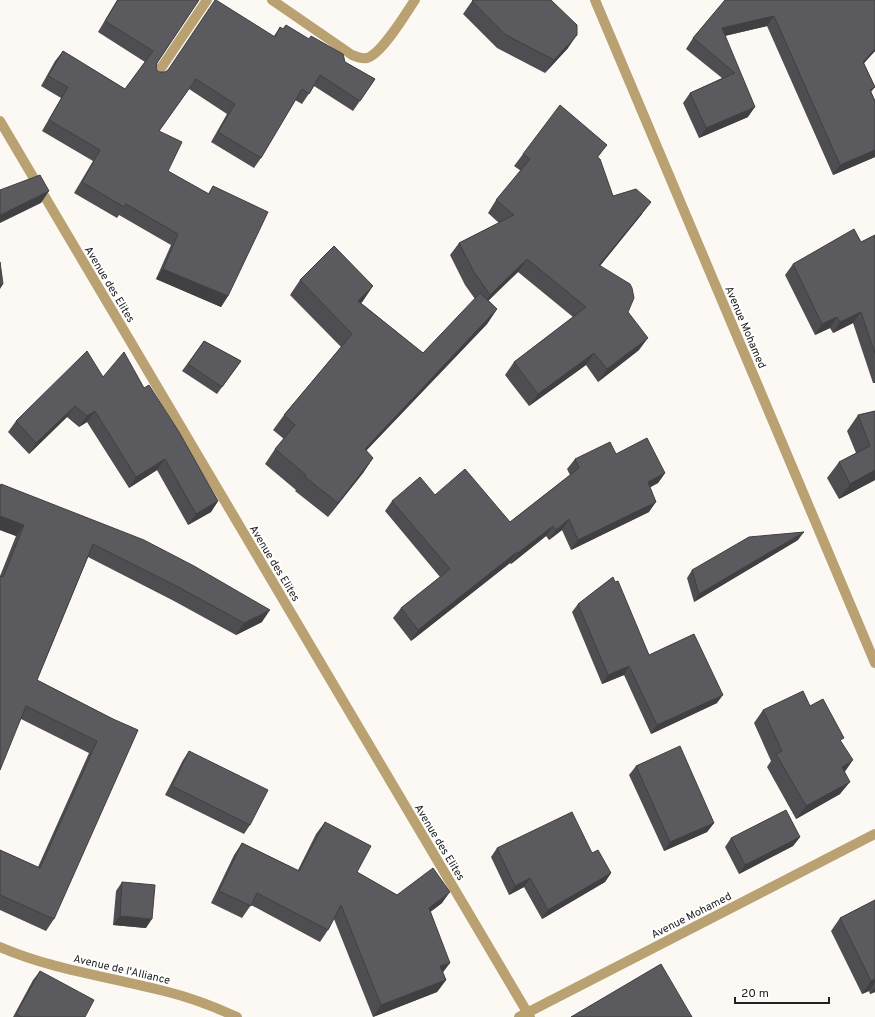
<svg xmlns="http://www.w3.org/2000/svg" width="875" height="1017" viewBox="0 0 875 1017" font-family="Overpass,sans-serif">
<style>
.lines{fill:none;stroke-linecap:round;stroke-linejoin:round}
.street{stroke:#baa172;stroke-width:10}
.wall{fill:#4e4d52}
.shaded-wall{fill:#403f42}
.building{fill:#5b5a5f;stroke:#403f42}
.labels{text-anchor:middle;stroke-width:4;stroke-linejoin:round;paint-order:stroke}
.street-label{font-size:11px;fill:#232220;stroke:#fff}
</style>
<rect width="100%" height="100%" fill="#fcf9f4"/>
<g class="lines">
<path class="street" d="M272 0 352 55C357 57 362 59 367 58 382 54 406 13 415 0
M595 0 875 663
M155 77 207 0
M0 121 530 1017
M0 947C53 970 112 977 168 992 192 998 215 1007 237 1017
M519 1017 875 834"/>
</g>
<path class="wall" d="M117 0H199L157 63 156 69 159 72H165L274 36 280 27 283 29 286 25 345 62 375 79 353 111 314 86 302 104 295 100 261 158 254 168 211 142 227 114 189 89 159 131 168 171 208 194 213 186 228 296 221 307 156 279 171 245 119 215 117 218 74 193 93 161 42 131 61 98 41 86 55 61 63 51 125 89 145 62 98 32Z
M725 0H875V51L864 63 875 87 871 92 875 101V157L833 175 767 26 725 36 748 117 699 138 683 103 690 93 722 78 686 49 693 38Z
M472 1 568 48 545 73 497 48 463 14Z
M523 154 598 158 613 196 642 214 600 266 628 312 639 350 598 382 586 365 529 406 505 375 514 362 573 317 518 272 488 300 497 309 487 324 366 451 373 458 363 473 328 517 295 491 296 490 265 464 275 449 284 439 273 430 284 415 341 347 290 295 300 280 363 301 361 303 423 353 475 299 465 285 450 255 459 243 499 223 488 213 496 200 521 171 514 166Z
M875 235V383H873L853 323 833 333 830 328 815 335 785 275 793 264 861 242Z
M204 341 241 361 217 394 182 371Z
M103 377 144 388 218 501 211 512 188 525 157 470 129 488 87 422 79 427 67 417 29 454 8 432 16 421Z
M875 411V480L839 499 827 478 839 462 856 453 847 431 858 415Z
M616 454 665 473 658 483 650 487 649 512 571 550 562 530 549 540 546 536 511 564 510 563 411 641 393 618 401 608 440 577 385 511 392 501 435 495 510 522 570 475 567 469 575 459Z
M1 484 194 566 262 622 236 635 174 601 88 557 37 680 113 719 54 919 46 931 0 910V850L38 867 89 753 21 719 0 576 16 536 0 530V486Z
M798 540 694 602 687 578 692 570Z
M578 604 649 655 717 703 651 734 624 675 602 684 572 612Z
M810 706 841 742 845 772 840 794 796 819 767 767 771 761 754 723 763 710Z
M189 751 250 825 244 834 165 795 183 760Z
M636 766 714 823 707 832 664 851 629 775Z
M325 822 357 872 397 895 442 903 430 912 443 972 446 980 437 992 373 1017 334 919 328 930 320 942 251 905 242 918 211 903 234 855 242 843 298 870 316 834Z
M800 837 793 846 739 874 725 847 731 838Z
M497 848 592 853 611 873 605 882 542 919 524 887 509 895 491 857Z
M122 882 146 928 113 925 116 891Z
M875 900V992L870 994 869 991 862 994 831 931 840 918Z
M40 971 85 1017H13L33 980Z"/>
<path class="shaded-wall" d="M774 16 767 26 715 38 722 28Z
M577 35 568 48 545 73 554 60Z
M875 49V51L856 72 863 62Z
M755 107 748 117 699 138 706 128Z
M607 145 598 157 588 169 597 157Z
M875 150V157L833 175 840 165Z
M49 191 41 203 0 223V215Z
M651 202 642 214 590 278 599 265Z
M527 259 518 272 481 308 490 295Z
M163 269 228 296 221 307 156 279Z
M3 284 0 289V285Z
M373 286 363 301 348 316 358 301Z
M497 309 487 324 354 463 365 449Z
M861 312 853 323 833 333 840 322Z
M837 317 830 328 815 335 822 324Z
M648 338 639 350 598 382 607 369Z
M594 353 586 365 529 406 538 394Z
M75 406 67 417 29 454 36 443Z
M95 411 87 422 79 427 87 416Z
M373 458 363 473 328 517 338 503Z
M165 459 157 470 129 488 136 477Z
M875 470V480L839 499 850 484Z
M665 473 658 483 640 493 648 482Z
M218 501 211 512 188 525 196 514Z
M656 502 649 512 571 550 578 540Z
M0 516 24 525 16 536 0 530Z
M569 519 562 530 549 540 556 530Z
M553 526 546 536 511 564 518 553Z
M804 532 798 540 694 602 699 594Z
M517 552 510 563 411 641 418 630Z
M270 610 262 622 236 635 244 623Z
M629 666 624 675 602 684 608 675Z
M723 695 717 703 651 734 657 725Z
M853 760 844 773 842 767Z
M850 782 840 794 796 819 806 806Z
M714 823 707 832 664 851 670 842Z
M800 837 793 846 739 874 745 865Z
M611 873 605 882 542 919 548 910Z
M530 878 524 887 509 895 515 886Z
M450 892 442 903 420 920 429 908Z
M120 916 152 919 146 928 113 925Z
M450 963 441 975 440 966Z
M875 979V982L869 991 862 994 871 981Z
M446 980 437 992 373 1017 381 1005Z
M875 988V992L870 994Z"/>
<path class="building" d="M118 0H199L157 63 156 69 159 72H165L168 70 215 0H216L275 37 280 27 283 29 286 25 309 39 311 36 343 54 345 62 375 79 360 101 320 75 309 94 302 89 261 158 218 132 235 104 196 79 159 131 182 142 168 171 209 194 213 186 268 212 228 296 163 269 178 234 126 204 124 207 82 182 100 150 49 120 68 87 48 76 63 51 125 89 153 51 105 21Z
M473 0H551L577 25V35L554 60 506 35 472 1Z
M725 0H875V49L863 62 875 87 870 90 875 101V150L840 165 774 16 722 28 755 107 706 128 690 93 735 73 693 38Z
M560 105 607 145 597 157 600 159 613 196 636 189 651 202 599 265 630 284 632 288 634 298 628 312 648 338 607 369 594 353 538 394 514 362 586 307 527 259 490 295 474 272 459 243 514 215 496 200 530 159 523 154Z
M40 175 49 191 0 215V190Z
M854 229 861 242 875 235V354L861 312 840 322 837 317 822 324 793 264Z
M334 246 373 286 358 301 423 353 480 293 497 309 365 449 373 458 338 503 305 477 306 475 275 449 295 425 284 415 352 334 300 280Z
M0 262 3 284 0 285Z
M204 341 241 361 222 387 188 364Z
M87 351 103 377 124 352 144 388 149 385 179 432 218 501 196 514 165 459 136 477 95 411 87 416 75 406 36 443 16 421Z
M875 411V470L850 484 839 462 870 446 858 415Z
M647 438 665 473 648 482 656 502 578 540 569 519 556 530 553 526 518 553 517 552 418 630 401 608 450 569 392 501 420 477 435 495 465 469 510 522 579 468 575 459 610 442 616 454Z
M1 484 144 540 194 566 270 610 244 623 182 589 93 544 37 680 113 719 138 730 54 919 0 895V850L40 868 97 741 26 706 0 770V576L3 577 24 525 0 516V487Z
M804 532 699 594 692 570 749 537Z
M613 577 615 582 618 581 649 655 694 634 723 695 657 725 629 666 608 675 578 604Z
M803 691 810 706 823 699 844 738 840 740 853 760 842 767 850 782 806 806 776 754 782 751 763 710Z
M680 746 714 823 670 842 636 766Z
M189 751 268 790 250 825 172 786Z
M786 810 800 837 745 865 731 838Z
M572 812 592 853 598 850 611 873 548 910 530 878 515 886 497 848Z
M325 822 371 846 357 872 397 895 433 868 450 892 429 908 450 963 440 966 446 980 381 1005 341 905 328 930 257 893 251 906 219 891 242 843 299 871Z
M122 882 155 885 152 919 120 916Z
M875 900V979L871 981 840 918Z
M661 964 692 1017H571Z
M40 971 94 1000 85 1017H22L16 1014Z"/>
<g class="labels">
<g class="street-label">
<text transform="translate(110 284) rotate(59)" y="4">Avenue des Elites</text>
<text transform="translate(746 327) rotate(67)" y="4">Avenue Mohamed</text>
<text transform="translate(275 563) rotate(59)" y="4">Avenue des Elites</text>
<text transform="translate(440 842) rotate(59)" y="4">Avenue des Elites</text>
<text transform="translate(691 915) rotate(-27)" y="4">Avenue Mohamed</text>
<text transform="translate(122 969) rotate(13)" y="4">Avenue de l'Alliance</text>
</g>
</g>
<path d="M735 997v6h94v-6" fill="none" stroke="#232220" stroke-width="2"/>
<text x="741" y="997" font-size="12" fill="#232220" stroke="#ffffff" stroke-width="3" paint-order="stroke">20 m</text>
</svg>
